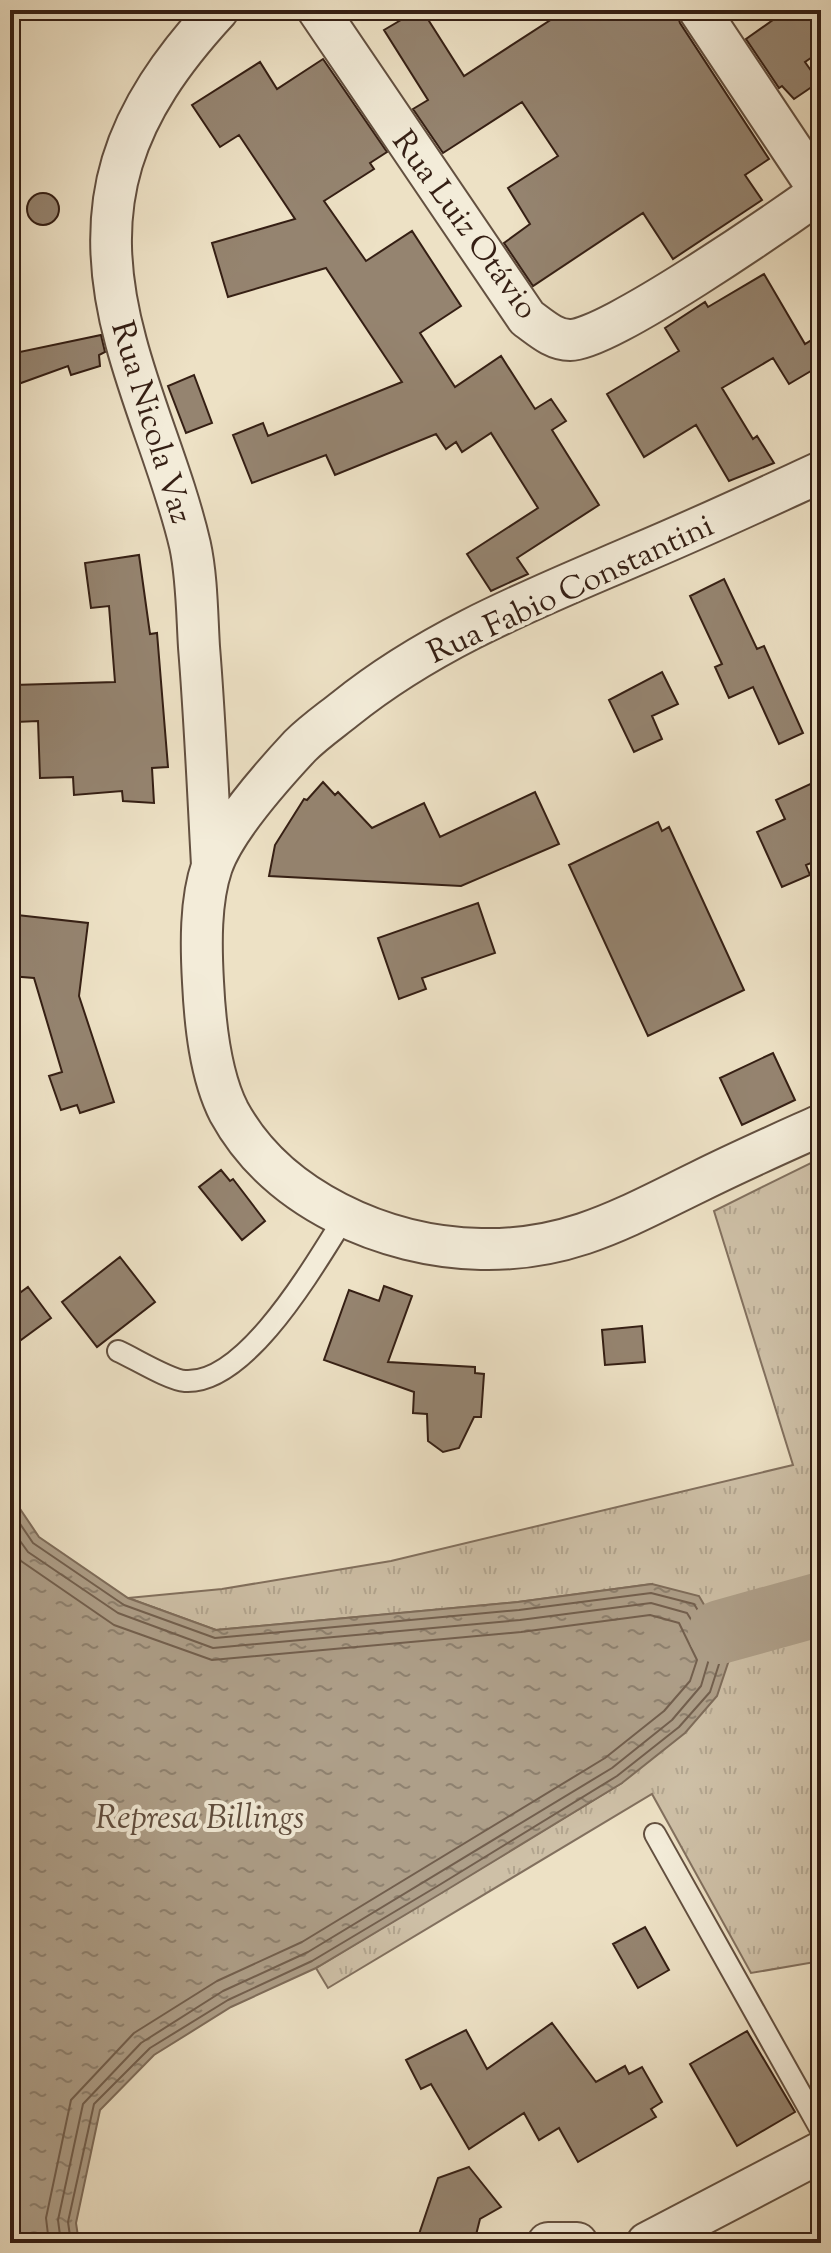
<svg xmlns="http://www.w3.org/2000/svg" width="831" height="2253" viewBox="0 0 831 2253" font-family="'Sorts Mill Goudy',serif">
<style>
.grass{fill:url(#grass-tufts);stroke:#82705e;stroke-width:2}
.water{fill:url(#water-ripples);stroke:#7e6c5a;stroke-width:2}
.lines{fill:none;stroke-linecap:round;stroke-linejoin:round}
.shore{stroke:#725f4e;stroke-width:2}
.river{stroke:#ae9f89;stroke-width:64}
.building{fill:#958470;stroke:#351f14;stroke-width:2}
.service-casing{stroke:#635040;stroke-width:24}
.minor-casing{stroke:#635040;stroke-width:44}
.service{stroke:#f3ecd9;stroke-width:20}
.minor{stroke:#f3ecd9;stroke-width:40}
.labels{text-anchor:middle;stroke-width:8;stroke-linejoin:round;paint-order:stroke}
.street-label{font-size:32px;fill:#351f14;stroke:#f3ecd9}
.water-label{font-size:34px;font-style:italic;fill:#5f4c3d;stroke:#f3ecd9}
</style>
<defs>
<pattern id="grass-tufts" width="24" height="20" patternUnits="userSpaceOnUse" patternTransform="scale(2)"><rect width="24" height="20" fill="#cec0a7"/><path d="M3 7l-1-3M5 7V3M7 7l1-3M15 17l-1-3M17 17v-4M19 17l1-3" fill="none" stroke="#b2a58f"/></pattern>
<pattern id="water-ripples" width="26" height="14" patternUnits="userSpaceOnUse" patternTransform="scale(2)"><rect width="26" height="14" fill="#ae9f89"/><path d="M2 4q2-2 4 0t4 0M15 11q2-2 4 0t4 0" fill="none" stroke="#8e816f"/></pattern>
</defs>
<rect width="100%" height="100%" fill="#ede1c5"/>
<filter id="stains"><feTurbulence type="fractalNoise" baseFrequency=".0025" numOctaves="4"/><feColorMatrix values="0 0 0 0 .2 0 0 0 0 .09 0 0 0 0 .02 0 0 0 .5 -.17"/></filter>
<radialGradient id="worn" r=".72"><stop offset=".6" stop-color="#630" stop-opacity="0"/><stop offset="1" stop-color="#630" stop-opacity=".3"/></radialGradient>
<path class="grass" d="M821 1158V1961L751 1973 652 1794 328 1988 316 1968 622 1783 652 1584 518 1602 216 1630 128 1598 222 1589 391 1561 793 1465 714 1211Z"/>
<path class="water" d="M10 1494 39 1537 128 1598 216 1630 518 1602 652 1584 699 1596 720 1632 729 1660 717 1696 685 1733 622 1783 440 1894 316 1968 231 2007 154 2055 100 2110 76 2223 79 2243H10Z"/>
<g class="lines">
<path class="shore" d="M10 1509 33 1543 124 1605 215 1638 519 1610 651 1593 694 1604 713 1635 720 1661 710 1692 679 1727 617 1776 436 1887 312 1961 228 2000 150 2048 94 2104 68 2222 71 2243
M10 1527 28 1552 118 1613 213 1648 520 1620 651 1603 687 1613 703 1639 709 1659 701 1686 672 1720 612 1768 308 1952 223 1991 141 2043 83 2104 58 2220 61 2243
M10 1548 21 1561 114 1625 212 1660 521 1632 650 1615 679 1623 697 1660 690 1681 664 1711 605 1758 302 1942 217 1981 134 2033 71 2100 46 2218 49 2243"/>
<path class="river" d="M720 1632 821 1604"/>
</g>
<path class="building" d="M418 10H422L464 76 566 10H676L680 23 769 159 745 175 762 200 673 259 643 213 533 286 504 243 530 224 508 188 558 156 522 102 443 153 413 109 428 100 384 30Z
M787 10H821V51L805 62 819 82 794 99 782 86 779 88 746 39Z
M323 59 387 152 370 163 374 169 324 201 366 261 412 231 461 306 420 333 455 387 501 356 535 409 551 399 566 421 552 430 599 505 517 558 528 574 491 591 467 554 538 508 491 433 462 452 456 442 446 449 436 434 335 475 326 455 252 483 233 435 263 423 268 436 402 382 326 268 228 297 212 243 295 219 239 135 220 147 192 105 260 62 277 89Z
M27 209a16 16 0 1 1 32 0a16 16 0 1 1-32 0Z
M764 274 805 344 821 334V365L789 384 773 358 722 388 753 439 757 436 774 463 729 481 696 425 644 457 607 394 679 351 665 328 705 302 708 307Z
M101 335 105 352 99 355 100 366 71 375 68 366 10 387V354Z
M194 375 212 423 186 433 168 386Z
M139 555 150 634 157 633 168 767 152 768 154 803 123 801 122 791 74 795 73 777 40 778 38 721 16 722 14 685 115 682 109 606 91 608 85 563Z
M724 579 757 649 764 646 803 733 779 744 753 687 729 698 715 667 722 664 690 596Z
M662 672 678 704 652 716 662 739 634 752 609 700Z
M821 779V859L806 865 810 875 782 887 757 832 785 819 776 800Z
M323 782 335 795 338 792 372 828 424 803 440 837 535 792 559 844 461 886 269 876 275 845 304 799 307 800Z
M658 822 662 831 669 827 744 990 648 1036 569 865Z
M478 903 495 953 422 978 426 989 399 999 378 938Z
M17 915 88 923 79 996 114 1102 80 1113 77 1105 61 1110 49 1076 62 1072 34 978 10 976Z
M773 1053 795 1100 742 1125 720 1078Z
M221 1170 230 1181 233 1179 265 1221 242 1240 199 1187Z
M120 1257 155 1302 97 1347 62 1302Z
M384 1286 412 1296 388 1362 475 1367V1373L484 1374 481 1417H474L459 1448 443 1452 428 1441 427 1414 413 1413 414 1392 324 1360 349 1290 379 1301Z
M28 1287 51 1318 10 1348V1300Z
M642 1326 645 1362 605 1365 602 1330Z
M645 1927 669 1970 638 1988 613 1944Z
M552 2023 596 2082 625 2066 629 2074 642 2067 662 2102 651 2109 656 2117 578 2162 559 2128 539 2140 524 2113 469 2149 431 2084 421 2089 406 2060 466 2030 487 2069Z
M747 2031 795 2112 737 2146 690 2064Z
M469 2167 501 2207 480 2219 474 2243H416L438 2178Z"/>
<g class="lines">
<g class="service-casing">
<path id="service" d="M118 1351C134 1358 169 1380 185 1381 247 1385 316 1262 346 1215
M655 1834 821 2130"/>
</g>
<g class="minor-casing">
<path id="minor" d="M318 10 527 318C540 327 553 340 570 340 607 341 782 219 820 192
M699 10 821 193
M821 472C760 500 700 528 638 554 536 598 433 638 345 709 330 721 314 732 300 746 273 775 225 829 212 866 200 901 201 946 203 982 205 1023 210 1075 229 1112 277 1200 385 1247 481 1249 569 1251 624 1218 700 1181 740 1161 781 1143 821 1125
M212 865C208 793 205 720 199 647 197 614 197 577 190 545 174 476 144 410 126 342 88 203 123 113 218 10
M548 2243H577
M647 2243 821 2152"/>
</g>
<use href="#service" class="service"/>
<use href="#minor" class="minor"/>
</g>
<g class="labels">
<g class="street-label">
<text transform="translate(466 224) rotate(54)" y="11">Rua Luiz Otávio</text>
<text transform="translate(153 422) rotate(73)" y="11">Rua Nicola Vaz</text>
<text transform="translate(570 588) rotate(-25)" y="11">Rua Fabio Constantini</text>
</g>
<g class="water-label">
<text x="200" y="1828">Represa Billings</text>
</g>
</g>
<rect width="831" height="2253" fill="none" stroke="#ede1c5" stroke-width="40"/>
<rect x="12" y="12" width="807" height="2229" fill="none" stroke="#351f14" stroke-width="4"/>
<rect x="20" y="20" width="791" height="2213" fill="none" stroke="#351f14" stroke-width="2"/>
<rect width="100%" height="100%" filter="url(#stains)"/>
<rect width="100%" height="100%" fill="url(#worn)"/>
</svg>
